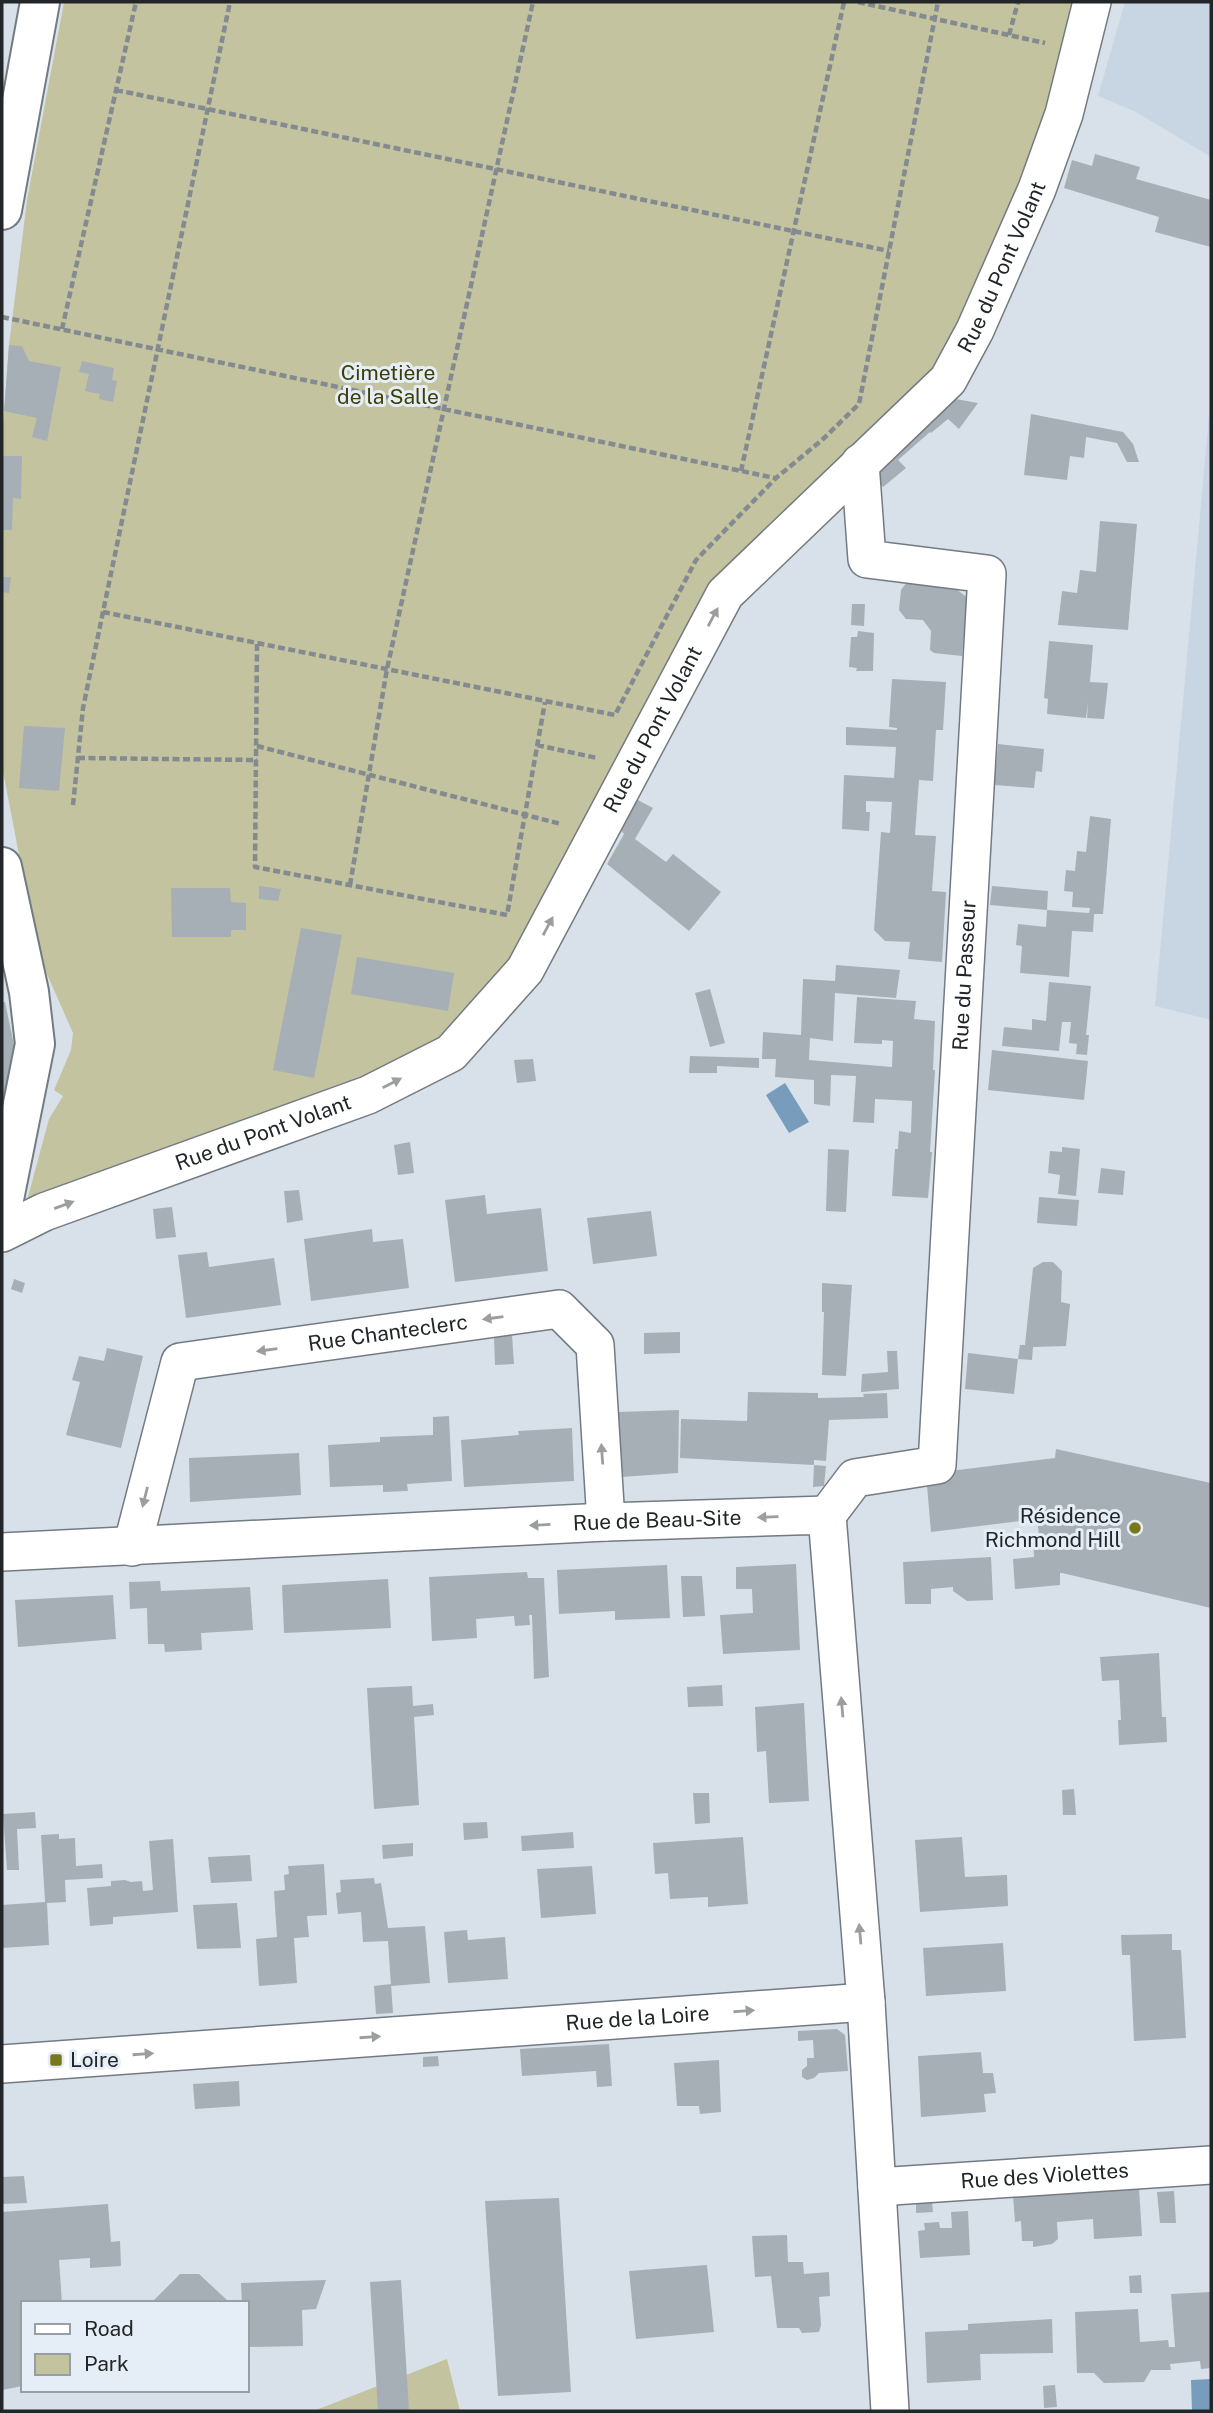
<svg xmlns="http://www.w3.org/2000/svg" width="1213" height="2413" viewBox="0 0 1213 2413" font-family="'Public Sans',sans-serif">
<style>
.built{fill:#c8d6e3}
.green{fill:#c3c39f}
.water{fill:#789cbc}
.building{fill:#a6afb6}
.lines{fill:none;stroke-linecap:round;stroke-linejoin:round}
.street-casing{stroke:#737b82;stroke-width:40}
.secondary-casing{stroke:#737b82;stroke-width:42}
.path{stroke:#838a90;stroke-width:4.5;stroke-dasharray:7 3.5;stroke-linecap:butt}
.street{stroke:#fff;stroke-width:37}
.secondary{stroke:#fff;stroke-width:38}
.oneway{fill:#9c9d9f}
.poi-dot{fill:#78771c;stroke:#e5eef6;stroke-width:2.5}
.labels{text-anchor:middle;stroke-width:6;stroke-linejoin:round;paint-order:stroke}
.street-label{font-size:21px;fill:#222629;stroke:#e5eef6}
.park-label{font-size:21px;fill:#3e3d04;stroke:#e5eef6}
.poi-label{font-size:21px;fill:#222629;stroke:#e5eef6;text-anchor:end}
</style>
<rect width="100%" height="100%" fill="#d8e1e9"/>
<path class="built" d="M1125 2H1211V157L1136 112 1098 96Z
M1211 395V1020L1155 1006Z"/>
<path class="green" d="M64 2H1076L1051 103 983 289 936 369 815 483 533 932 448 1035 353 1089 32 1201 28 1197 49 1119 63 1096 54 1090 71 1050 73 1033 38 954 2 766V442L9 345 27 200Z
M447 2359 460 2411H291L316 2410Z"/>
<path class="water" d="M785 1083 809 1122 789 1133 766 1095Z
M1211 2379V2411H1192L1191 2380Z"/>
<path class="building" d="M1095 154 1140 167 1136 179 1211 200V247L1155 232 1159 217 1064 188 1072 160 1092 166Z
M9 345 22 346 29 361 61 367 47 441 32 437 37 418 4 411Z
M82 361 114 368 112 380 117 381 113 402 99 399 100 394 85 391 89 374 79 372Z
M945 397 978 403 959 429 948 419 931 433 930 432 898 460 906 468 883 487 873 476Z
M1031 414 1123 432 1133 444 1139 462H1127L1117 443 1086 437 1084 458 1070 456 1067 480 1024 475Z
M2 456H22L21 499 13 498 12 530H2Z
M1100 521 1137 524 1128 630 1058 625 1062 591 1077 593 1080 570 1096 572Z
M2 577H11L9 593 2 592Z
M907 582 953 587 968 598 962 656 934 653 930 650 931 631 923 620 906 619 899 610 901 590Z
M852 604H865L864 626 851 625Z
M858 631 874 633 873 671H856L857 668 849 667 851 637H857Z
M1049 641 1093 645 1090 682 1108 683 1104 719 1087 718 1088 702 1086 718 1047 714 1048 699 1044 698Z
M892 679 946 682 943 730H936L933 781 919 780 915 835 936 836 932 891 946 892 942 962 908 959 910 942 885 941 874 930 881 832 890 833 892 802 866 801V812H870L869 831 842 829 844 775 894 778 896 747 846 745V727L897 730V728L889 727Z
M24 726 65 728 59 791 19 788Z
M998 744 1044 749 1042 772 1036 771 1034 788 994 785Z
M634 798 653 808 635 839 666 862 673 854 721 892 689 931 607 864 624 834 618 827Z
M1090 816 1111 819 1103 914H1094L1093 932 1072 931 1069 977 1020 973 1022 946 1016 945 1018 924 1046 927 1047 910 1089 913 1090 908 1072 907 1073 892 1064 891 1066 870 1075 871 1077 851 1086 852Z
M259 886 281 889 278 901 259 899Z
M992 886 1048 891 1047 910 990 905Z
M171 888H230L231 902 246 903V930H231V937H172Z
M301 928 342 935 314 1078 273 1070Z
M357 957 454 973 448 1011 351 994Z
M836 965 900 970 896 998 835 993 833 1041 810 1038 809 1060 892 1067 893 1041 882 1040V1044L854 1043 857 997 916 1001 914 1019 935 1021 933 1070H935L930 1152H932L928 1198 892 1196 895 1149H898L899 1131 911 1133 912 1101 875 1099 874 1123 853 1122 856 1076 831 1075 830 1106 814 1104V1080L775 1077 776 1059H762L763 1032 801 1035 803 979 835 981Z
M1049 982 1091 986 1086 1035H1089L1087 1055 1076 1054 1077 1044 1069 1043 1071 1022H1062L1059 1051 1002 1046 1004 1027 1032 1030V1019L1046 1021Z
M710 989 725 1043 710 1047 695 993Z
M2 1002H5L17 1059 2 1127Z
M992 1050 1088 1061 1084 1100 988 1090Z
M690 1056 759 1058V1068L717 1066V1073H689Z
M533 1059 536 1081 517 1083 514 1060Z
M410 1142 414 1173 398 1175 394 1145Z
M1062 1147 1080 1149 1076 1196 1058 1194 1060 1175 1048 1173 1050 1151 1062 1152Z
M828 1149 849 1150 846 1212 826 1211Z
M1101 1168 1125 1171 1123 1195 1098 1193Z
M299 1190 303 1220 287 1223 284 1191Z
M485 1195 487 1214 541 1208 548 1271 455 1282 445 1200Z
M1039 1197 1079 1200 1077 1226 1037 1223Z
M172 1207 176 1237 156 1239 153 1209Z
M651 1211 657 1256 593 1264 587 1218Z
M372 1229 373 1242 403 1239 409 1288 311 1301 304 1239Z
M207 1252 209 1267 274 1258 281 1305 186 1318 178 1255Z
M1043 1262H1053L1062 1271 1061 1302 1070 1304 1066 1346 1033 1347 1032 1360 1018 1359 1020 1345H1025L1033 1268Z
M14 1279 25 1283 22 1293 11 1289Z
M822 1283 852 1285 846 1376 822 1375 824 1312H822Z
M680 1332V1353L644 1354V1333Z
M512 1335 514 1364 495 1365 494 1337Z
M107 1348 143 1356 121 1448 66 1435 80 1382 72 1380 79 1356 104 1361Z
M887 1351H897L899 1389 861 1392 862 1374 888 1372Z
M968 1353 1018 1359 1014 1394 965 1389Z
M748 1392 818 1393V1398L864 1397 863 1394 887 1393 888 1418 829 1420 826 1461 814 1460V1465L680 1458 681 1419 747 1421Z
M679 1410 678 1473 621 1477 618 1412Z
M449 1416 452 1481 407 1484 408 1491 383 1492V1485L330 1487 328 1445 380 1442V1437L433 1435V1417Z
M572 1428 574 1481 464 1487 461 1440 519 1435 518 1431Z
M1056 1449 1211 1483V1608L1062 1573H1060V1585L1015 1589 1013 1559 1034 1557 1033 1536H1039L1037 1519 931 1532 926 1474 1055 1458Z
M299 1453 301 1495 190 1502 189 1458Z
M814 1465 826 1466 824 1486 813 1487Z
M991 1557 993 1600 967 1601 953 1591V1587L931 1589V1604H905L903 1562Z
M796 1564 800 1650 723 1654 720 1615 753 1613 752 1589H736V1567Z
M667 1565 670 1618 615 1620V1611L559 1614 557 1570Z
M527 1572 528 1578H544L549 1677 534 1679 532 1615H529L530 1625 515 1626 514 1616 476 1619 477 1638 432 1641 429 1577Z
M681 1576H702L705 1616 683 1617Z
M388 1579 391 1628 284 1633 282 1585Z
M160 1581 161 1591 250 1587 253 1630 201 1633 202 1650 165 1652 164 1644H148L147 1608 130 1609 129 1582Z
M113 1595 116 1639 18 1647 15 1600Z
M1159 1653 1162 1717H1166L1167 1742 1119 1745 1118 1720H1121L1119 1680 1102 1681 1100 1657Z
M722 1685 723 1706 688 1707 687 1687Z
M412 1686 413 1706 433 1704 434 1715 414 1717 419 1805 374 1809 367 1688Z
M804 1703 809 1801 769 1803 766 1751 757 1752 755 1707Z
M1074 1789 1076 1815H1063L1062 1790Z
M693 1793H709L710 1823 695 1824Z
M35 1812 36 1828 17 1829 19 1870H7L3 1814Z
M487 1822 488 1838 464 1840 463 1823Z
M573 1832 574 1848 522 1851 521 1836Z
M59 1834V1839L75 1838 76 1866 102 1864 103 1878 65 1880 66 1902 47 1903 49 1945 2 1948V1905L45 1902 41 1835Z
M743 1837 748 1904 708 1907V1897L670 1899 668 1873 655 1874 653 1843Z
M962 1837 965 1877 1007 1875 1008 1906 920 1912 915 1840Z
M173 1839 178 1912 113 1917V1924L90 1926 87 1888 111 1886V1881L125 1880 131 1882 142 1881 143 1891 153 1890 149 1841Z
M413 1843V1856L383 1859 382 1845Z
M250 1855 252 1881 211 1883 208 1857Z
M324 1864 327 1915 307 1916 309 1937 294 1938 297 1983 259 1986 256 1939 277 1937 274 1891 285 1890 284 1875 289 1874 288 1866Z
M592 1866 596 1914 541 1918 537 1869Z
M374 1878 375 1884 381 1883 388 1928 425 1926 430 1983 391 1986 388 1941 363 1942 361 1912 338 1914 336 1893 341 1892 340 1880Z
M237 1903 241 1948 197 1949 193 1905Z
M467 1930 468 1940 505 1937 508 1979 448 1983 444 1932Z
M1172 1934V1950H1181L1186 2038 1134 2041 1130 1955H1122L1121 1935Z
M1003 1943 1006 1991 926 1996 923 1948Z
M391 1984 393 2013 376 2014 374 1986Z
M837 2029 845 2035 848 2071 819 2073 814 2078 807 2080 802 2077V2070L807 2066V2058H814L813 2040 798 2041V2031Z
M609 2044 612 2086 597 2087 596 2071 522 2076 520 2049Z
M981 2052 983 2073H993L996 2093 984 2094 986 2112 921 2117 918 2056Z
M438 2056 439 2066 423 2067V2057Z
M719 2060 721 2112 700 2114 699 2106H677L674 2063Z
M239 2081 240 2106 195 2109 193 2084Z
M24 2176 27 2203 2 2204V2177Z
M1139 2188 1142 2236 1094 2239 1093 2219 1057 2222 1058 2239 1052 2244 1033 2247V2241H1022L1021 2221 1015 2222 1013 2196Z
M1174 2191 1176 2223H1160L1157 2192Z
M559 2198 571 2392 498 2396 485 2201Z
M932 2202 933 2212 916 2213V2203Z
M108 2204 111 2242 120 2241 121 2266 90 2268V2258L59 2260 62 2303H23V2386L2 2390V2212Z
M968 2211 970 2255 920 2258 918 2231 925 2230 924 2223 939 2222 940 2228H952L951 2212Z
M787 2235 788 2262H803L804 2274 829 2272 830 2296 819 2297 821 2325 819 2332 802 2333 799 2328H777L771 2276 755 2277 752 2236Z
M707 2265 714 2332 636 2339 629 2271Z
M180 2274H199L227 2300 224 2303H154L153 2301Z
M1141 2275 1142 2293H1130L1129 2276Z
M326 2280 316 2309 302 2310 303 2346 247 2347V2303H242L241 2283Z
M401 2280 409 2411H378L370 2282Z
M1211 2292V2368L1201 2369 1200 2361 1170 2364 1171 2370H1151L1144 2382 1104 2383 1094 2373H1077L1075 2312 1138 2309 1140 2342 1168 2340 1169 2347H1175L1171 2294Z
M1052 2319 1053 2353 980 2354 981 2380 927 2383 925 2332 968 2330V2324Z
M1055 2385 1057 2407 1044 2408 1043 2386Z"/>
<g class="lines">
<g class="street-casing">
<g id="street">
<path id="s1" d="M2 1233 44 1212 368 1095 451 1053 525 970 725 594 948 380 975 330 1037 189 1064 114 1092 2"/>
<path id="s2" d="M827 1515 855 1478 937 1465 987 574 867 559 860 463"/>
<path id="s3" d="M132 1547 180 1362 559 1309 595 1345 606 1522"/>
<path id="s4" d="M2 1552 606 1522 827 1515 866 2002 890 2411"/>
<path id="s5" d="M2 2064 866 2002"/>
<path id="s6" d="M877 2187 1211 2165"/>
</g>
</g>
<g class="secondary-casing">
<path id="secondary" d="M2 210 40 2
M2 867 29 992 35 1044 2 1209"/>
</g>
<path class="path" d="M858 2 1045 43
M1009 35 1018 2
M116 90 889 251
M2 317 775 478
M62 329 136 2
M741 471 844 2
M103 612 615 715 696 560 776 478 822 440 859 404 938 2
M257 644 255 867 507 915 545 702
M537 745 597 758
M257 746 561 824
M78 758 257 760
M73 805 83 708 230 2
M350 885 387 669 533 2"/>
<use href="#street" class="street"/>
<use href="#secondary" class="secondary"/>
</g>
<defs><path id="oneway-solid" d="M-6-.8H1V-3.2L6.5 0L1 3.2V.8H-6Z" transform="scale(1.75)"/></defs>
<g class="oneway">
<use href="#oneway-solid" transform="translate(713 617) rotate(-62)"/>
<use href="#oneway-solid" transform="translate(548 926) rotate(-62)"/>
<use href="#oneway-solid" transform="translate(392 1083) rotate(-27)"/>
<use href="#oneway-solid" transform="translate(64 1205) rotate(-20)"/>
<use href="#oneway-solid" transform="translate(493 1318) rotate(172)"/>
<use href="#oneway-solid" transform="translate(267 1350) rotate(172)"/>
<use href="#oneway-solid" transform="translate(602 1454) rotate(-94)"/>
<use href="#oneway-solid" transform="translate(145 1497) rotate(104)"/>
<use href="#oneway-solid" transform="translate(768 1517) rotate(178)"/>
<use href="#oneway-solid" transform="translate(540 1525) rotate(177)"/>
<use href="#oneway-solid" transform="translate(842 1707) rotate(-95)"/>
<use href="#oneway-solid" transform="translate(860 1934) rotate(-95)"/>
<use href="#oneway-solid" transform="translate(744 2011) rotate(-4)"/>
<use href="#oneway-solid" transform="translate(370 2037) rotate(-4)"/>
<use href="#oneway-solid" transform="translate(143 2054) rotate(-4)"/>
</g>
<g class="poi-dot">
<circle cx="1135" cy="1528" r="7"/>
<rect x="49" y="2053" width="14" height="14" rx="3.5"/>
</g>
<g class="labels">
<g class="street-label">
<text dy="7" stroke="none"><textPath href="#s1" startOffset="1456">Rue du Pont Volant</textPath></text>
<text dy="7" stroke="none"><textPath href="#s1" startOffset="868">Rue du Pont Volant</textPath></text>
<text dy="7" stroke="none"><textPath href="#s2" startOffset="620">Rue du Passeur</textPath></text>
<text dy="7" stroke="none"><textPath href="#s1" startOffset="280">Rue du Pont Volant</textPath></text>
<text dy="7" stroke="none"><textPath href="#s3" startOffset="401">Rue Chanteclerc</textPath></text>
<text dy="7" stroke="none"><textPath href="#s4" startOffset="656">Rue de Beau-Site</textPath></text>
<text dy="7" stroke="none"><textPath href="#s5" startOffset="637">Rue de la Loire</textPath></text>
<text dy="7" stroke="none"><textPath href="#s6" startOffset="168">Rue des Violettes</textPath></text>
</g>
<g class="park-label">
<text x="388" y="380">Cimetière<tspan x="388" dy="24">de la Salle</tspan></text>
</g>
<g class="poi-label">
<text x="1121" y="1523">Résidence<tspan x="1121" dy="24">Richmond Hill</tspan></text>
<text x="70" y="2067" text-anchor="start">Loire</text>
</g>
</g>
<rect width="1213" height="2413" fill="none" stroke="#222629" stroke-width="7"/>
<rect x="21" y="2301" width="228" height="91" fill="#e5eef6" stroke="#979ea4" stroke-width="2"/>
<rect x="35" y="2324" width="35" height="10" fill="#ffffff" stroke="#979ea4" stroke-width="2"/>
<text x="84" y="2336" font-size="21" fill="#222629">Road</text>
<rect x="35" y="2354" width="35" height="21" fill="#c3c39f" stroke="#979ea4" stroke-width="2"/>
<text x="84" y="2371" font-size="21" fill="#222629">Park</text>
</svg>
